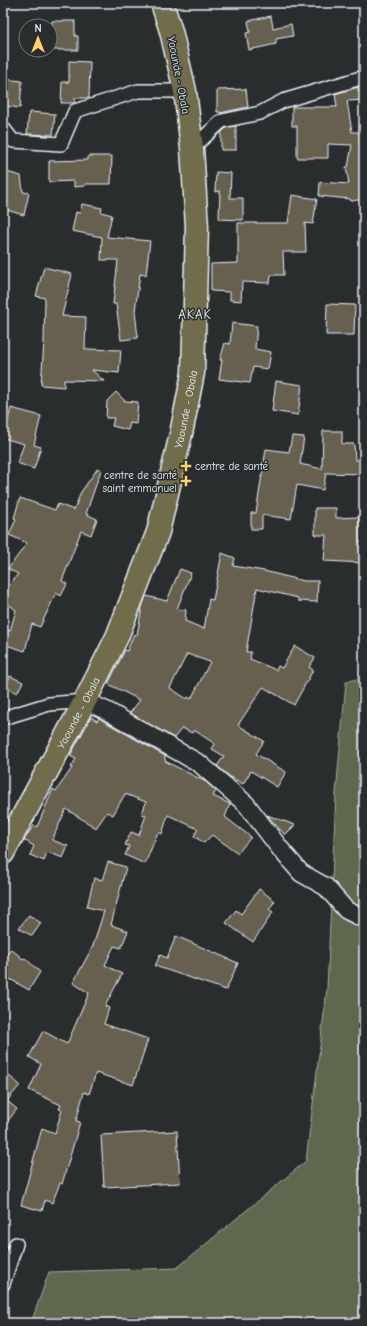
<svg xmlns="http://www.w3.org/2000/svg" width="367" height="1326" viewBox="0 0 367 1326" font-family="'Comic Neue',sans-serif">
<style>
.green{fill:#5d674f;stroke:#a2aca4}
.building{fill:#676150;stroke:#e8f1f8;fill-rule:evenodd}
.lines{fill:none;stroke-linecap:round;stroke-linejoin:round}
.minor-casing{stroke:#e8f1f8;stroke-width:16}
.tertiary-casing{stroke:#e8f1f8;stroke-width:20}
.trunk-casing{stroke:#e8f1f8;stroke-width:25}
.minor{stroke:#2a2d2e;stroke-width:13}
.tertiary{stroke:#2a2d2e;stroke-width:17}
.trunk{stroke:#716c4b;stroke-width:22}
.poi-dot{fill:#ffd166;stroke:#2a2d2e;stroke-width:1.5}
.labels{text-anchor:middle;stroke-width:3;stroke-linejoin:round;paint-order:stroke}
.street-label{font-size:11px;fill:#e8f1f8;stroke:#2a2d2e}
.poi-label{font-size:11px;fill:#e8f1f8;stroke:#2a2d2e;text-anchor:start}
.quarter-label{font-size:13px;letter-spacing:1px;fill:#e8f1f8;stroke:#2a2d2e}
</style>
<rect width="100%" height="100%" fill="#2a2d2e"/>
<filter id="ink" filterUnits="userSpaceOnUse"><feTurbulence type="fractalNoise" baseFrequency=".025" numOctaves="2"/><feDisplacementMap in="SourceGraphic" scale="8" xChannelSelector="R" yChannelSelector="G"/><feConvolveMatrix kernelMatrix="1 2 1 2 8 2 1 2 1" color-interpolation-filters="sRGB"/></filter>
<g filter="url(#ink)">
<path class="green" d="M364 677V1323H31L49 1272 177 1268 306 1161 327 989 336 793 346 682Z"/>
<path class="building" d="M271 16 273 28 291 24 293 36 276 39V44L249 50 246 33 250 32 248 21Z
M52 21H75V36H78V50H51Z
M69 61 90 62 89 98H75V103H61L62 82H69Z
M3 79 22 81 20 108 6 106V104L3 103Z
M358 87V91H364V100L347 101 352 132H359L360 142 364 141V199L351 201 350 199 319 196 320 182 349 184 346 167H348L352 145 328 144V158H297V126H292V107H337L335 94Z
M246 89 248 107 220 113V112H217V90Z
M29 112 55 114 53 135 27 134Z
M236 126V150H221V133L226 128Z
M88 156H112L111 184H85V186L74 187V181L49 182V161L88 160Z
M3 171 21 176 23 192 29 193 24 215 3 209Z
M216 172 231 173 230 198H243V220L219 219 220 191 215 192Z
M292 195 317 199 313 224 305 223 306 252H283L284 275H271L270 283 242 282 241 301 230 300V292L211 291V264L238 263V223H288Z
M82 204 102 208 101 212 112 215 107 237 150 241 146 275 140 274 135 311 138 338 121 340 116 304H113L118 260H101L102 237 72 231 76 212 80 213Z
M44 267 72 274 62 316 86 317 85 349 121 350 119 373 92 370 104 381 64 380V387L41 385 44 341 45 298 36 296Z
M327 304 355 305 354 335H326Z
M232 323 257 326 255 349 271 352 268 369 253 367 250 383 219 379 222 360H220L225 343 230 344Z
M276 381 302 385 298 415 272 411Z
M116 392 125 401 138 402 136 424 130 423 128 430 112 426 114 418H106L107 401Z
M11 408 41 416 34 445 41 447 34 469 17 463 24 444 3 438V427L6 428Z
M323 431H342V444H354L355 460H364V474L326 473 323 490 297 485 291 519 262 515V529H251V513H256L266 449 289 452 292 436 304 437 300 464 322 469Z
M98 468 101 470 86 514 97 519 91 535 81 531 62 581 67 584 61 596 56 593 40 627 32 624 25 651 3 644V629L10 631 16 610 3 600V593L18 574 8 569 27 543 9 535 16 519 14 518 20 498 55 510 58 504 74 510 81 492Z
M315 508H336V518L359 517V542H364V563L324 561 326 535H315Z
M222 553 235 558 233 566 264 571 304 581H318L317 602 298 601V598L257 588 246 652H251L250 659 276 670 278 666 282 668 295 646 315 658 309 667 313 670 294 705 263 687 238 725 264 741 256 754 286 772 277 787 251 771 243 784 229 776 217 766 224 756 212 749 215 744 194 730 192 733 182 728 174 738 130 713 140 700 108 684 125 650 127 651 134 634 137 635 142 607 146 596 167 601 180 569 191 573 177 609 186 610 185 621 204 629 209 599 213 600ZM187 654 210 662 191 699 188 697 187 699 170 688Z
M10 676 23 682 17 693 5 687Z
M91 717 97 721 99 718 102 720 165 756V761L206 782 216 791 213 796 230 804 225 817 251 837 238 853 212 835 204 843 194 836 198 829 168 815 162 834 158 832 145 864 125 855 129 846 125 845 131 832 139 835 146 815 142 814 146 802 125 794 113 815 107 812 96 828 66 809 52 840 68 846 63 858 47 852 44 861 30 855 34 846 24 840 34 825 37 827 53 789 56 791 72 768 71 767 76 759 70 756Z
M267 815 295 825 285 835Z
M108 862 126 867 111 925 128 931 121 948 114 946 105 965 122 974 105 1006 109 1008 104 1024 148 1039 133 1085 96 1073 89 1094 84 1092 76 1121 80 1122 62 1184 60 1183 52 1203 45 1200 42 1211 21 1205 42 1128 55 1133 62 1110 59 1109 61 1105 29 1090 41 1064 29 1057 43 1031 67 1044 89 993 73 983 93 946 104 911 87 907 94 878 102 880Z
M259 889 275 901 269 909 273 912 253 942 226 923 236 910 241 914Z
M29 915 41 923 32 936 19 928Z
M176 936 238 963 226 990 155 966 160 955 167 958Z
M11 949 23 959 25 958 40 972 29 990 3 975V959Z
M9 1076 20 1085 7 1101 17 1109 3 1127V1083Z
M177 1131 180 1183 104 1187 101 1135Z"/>
<g class="lines">
<g class="minor-casing">
<path id="minor" d="M3 128 13 141 61 144 75 111 138 91H185
M192 148 222 121 260 113 283 101 364 77
M3 718 49 704 85 701
M3 1284 16 1244"/>
</g>
<g class="tertiary-casing">
<path id="tertiary" d="M85 701 107 711 200 764 246 804 282 851 301 873 326 887 346 910 364 919"/>
</g>
<g class="trunk-casing">
<g id="trunk">
<path id="s1" d="M3 853 85 701 117 637 158 532 181 434 193 373 197 227 192 148 185 91 171 31 162 3"/>
</g>
</g>
<use href="#minor" class="minor"/>
<use href="#tertiary" class="tertiary"/>
<use href="#trunk" class="trunk"/>
</g>
</g>
<g class="poi-dot">
<path d="M184 460h4v4h4v4h-4v4h-4v-4h-4v-4h4z"/>
<path d="M184 475h4v4h4v4h-4v4h-4v-4h-4v-4h4z"/>
</g>
<g class="labels">
<g class="street-label">
<text transform="translate(179 75) rotate(79)" y="4">Yaounde - Obala</text>
<text dy="4" stroke="none"><textPath href="#s1" startOffset="483">Yaounde - Obala</textPath></text>
<text dy="4" stroke="none"><textPath href="#s1" startOffset="159">Yaounde - Obala</textPath></text>
</g>
<g class="poi-label">
<text x="195" y="470">centre de santé</text>
<text x="177" y="479" text-anchor="end">centre de santé<tspan x="177" dy="13">saint emmanuel</tspan></text>
</g>
<g class="quarter-label">
<text x="195" y="319">AKAK</text>
</g>
</g>
<rect width="367" height="1326" fill="none" stroke="#2a2d2e" stroke-width="16"/>
<rect x="8" y="8" width="351" height="1310" fill="none" stroke="#e8f1f8" stroke-width="1.5" filter="url(#ink)"/>
<g transform="translate(38 38)"><circle r="19" fill="#2a2d2e" stroke="#767b7f"/>
<path d="M0-3L7 15L0 10L-7 15Z" fill="#ffd166"/>
<text y="-6" font-size="11" font-weight="bold" text-anchor="middle" fill="#e8f1f8">N</text>
</g>
</svg>
